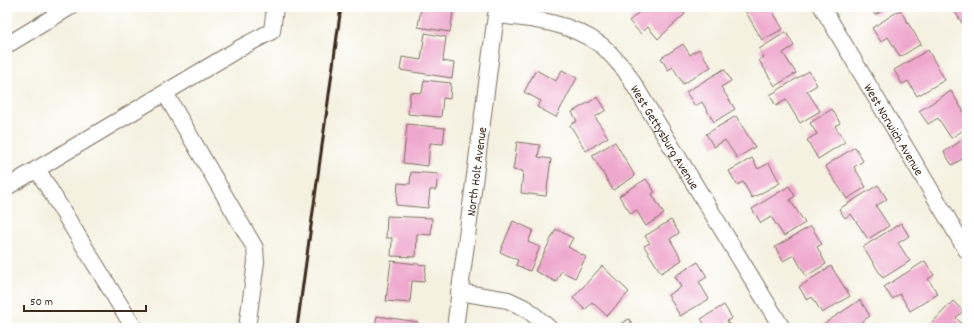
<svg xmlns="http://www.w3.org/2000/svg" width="974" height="335" viewBox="0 0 974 335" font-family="Dekko,sans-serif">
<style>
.building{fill:#efa8cd}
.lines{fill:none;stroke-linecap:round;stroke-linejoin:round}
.minor-casing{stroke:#7c7062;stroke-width:18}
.minor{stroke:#fff;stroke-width:16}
.rail{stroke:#3b2a1e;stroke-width:3}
.labels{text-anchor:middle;stroke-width:4;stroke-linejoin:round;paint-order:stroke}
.street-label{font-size:13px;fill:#3b2a1e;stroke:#fff}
</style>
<rect width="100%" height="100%" fill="#fff"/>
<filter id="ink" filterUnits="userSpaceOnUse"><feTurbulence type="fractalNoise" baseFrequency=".025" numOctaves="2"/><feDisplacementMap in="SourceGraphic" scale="8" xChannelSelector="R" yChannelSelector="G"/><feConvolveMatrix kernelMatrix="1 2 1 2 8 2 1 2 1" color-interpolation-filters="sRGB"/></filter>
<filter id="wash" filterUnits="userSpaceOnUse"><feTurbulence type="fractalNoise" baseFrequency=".012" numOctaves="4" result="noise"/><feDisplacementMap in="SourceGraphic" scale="16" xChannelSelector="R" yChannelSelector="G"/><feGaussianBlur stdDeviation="0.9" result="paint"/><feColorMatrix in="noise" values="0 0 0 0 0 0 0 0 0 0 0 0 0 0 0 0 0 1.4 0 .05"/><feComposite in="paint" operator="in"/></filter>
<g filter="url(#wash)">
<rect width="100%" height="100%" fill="#f5f1e1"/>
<g id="blocks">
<path class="building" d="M421 7H454L450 32 418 27Z
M645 7H679L685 14 658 39 648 27 641 34 629 21Z
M743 7H770L783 29 762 40Z
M870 7H889L875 15Z
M952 7H967V24L964 26Z
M900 10 921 44 900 57 888 37 881 42 872 28Z
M786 32 794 46 783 53 796 73 775 86 759 60 764 57 759 49Z
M425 33 446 37 443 61 454 63 452 78 400 70 402 57 421 60Z
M683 44 690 55 699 49 711 67 683 84 673 67 668 70 661 58Z
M928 50 945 80 917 96 908 81 902 84 894 70Z
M724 69 731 81 721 87 735 109 714 122 702 102 695 106 686 92Z
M536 70 556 81 562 70 577 78 556 117 537 107 541 101 524 92Z
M809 71 817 85 807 91 820 111 800 123 786 100 776 106 770 95Z
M424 80 451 83 450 99 443 98 441 117 408 114 410 92 422 93Z
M951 91 967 117V128L951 138 938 118 928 124 919 111Z
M598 97 606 110 595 117 608 137 586 151 570 125 577 121 572 112Z
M832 109 840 123 835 126 845 142 818 159 807 140 817 134 810 123Z
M736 116 755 147 737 158 725 140 714 147 706 134Z
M407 124 445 128 443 144 430 143 428 166 403 163Z
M967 137V167L962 159 952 165 944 152Z
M517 142 540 145 538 157 551 159 546 196 521 193 523 171 513 170Z
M615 142 635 176 613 190 592 155Z
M855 147 863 161 854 167 866 187 847 199 825 166Z
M752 158 758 169 769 163 780 183 752 198 743 182 737 185 729 171Z
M411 172 438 174 436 190H430L428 208 396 205 398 183 410 184Z
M646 179 655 192 652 194 664 214 646 226 636 210 631 214 619 196Z
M878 185 887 199 876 206 889 226 868 239 851 214 845 218 839 209Z
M789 186 795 196 790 200 805 223 784 236 771 217 761 223 752 209Z
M387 216 432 218 431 235 417 234 416 257 391 256 392 238H386Z
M671 220 679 233 670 239 682 260 661 273 644 246 650 243 645 236Z
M513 221 533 230 528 242 540 247 530 271 516 265 518 260 500 252Z
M901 223 909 236 898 243 910 261 883 278 863 247Z
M811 226 822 244 817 247 826 264 806 276 794 255 783 261 775 247Z
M556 229 573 238 568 247 586 257 575 278 561 271 556 282 535 271Z
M391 261 426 265 424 282 412 281 410 303 386 301Z
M925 261 934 275 928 279 938 294 910 311 900 294 892 299 884 287Z
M698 262 707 277 699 282 709 299 680 316 668 295 681 287 675 276Z
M602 266 629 292 607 316 592 302 585 310 573 298Z
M831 266 850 296 822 313 812 297 807 300 799 287Z
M860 300 870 316 861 322 865 328H824L822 325Z
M953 301 963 311 956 318 966 328H927Z
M724 305 732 318 727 321 731 328H707L701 319Z
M377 316 418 322 417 328H375Z
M629 319 634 327 640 324 643 328H613Z"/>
</g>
</g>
<g filter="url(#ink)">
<use href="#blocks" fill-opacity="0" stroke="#7c7062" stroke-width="1"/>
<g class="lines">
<g class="minor-casing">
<g id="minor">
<path id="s1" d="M822 7 967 251"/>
<path d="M7 45 70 7"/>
<path d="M165 93 255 248 256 262 247 328"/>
<path d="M37 169 134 328"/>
<path d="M7 187 240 48 272 31 275 7"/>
<path d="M459 292 508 300 527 309 549 328"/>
<path id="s2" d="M455 328 496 15C534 19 569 22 601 45 610 52 617 62 625 70L782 328"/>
</g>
</g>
<use href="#minor" class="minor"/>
<path class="rail" d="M297 328 341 7"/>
</g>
</g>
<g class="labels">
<g class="street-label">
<text dy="5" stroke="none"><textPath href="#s1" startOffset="142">West Norwich Avenue</textPath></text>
<text dy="5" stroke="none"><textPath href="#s2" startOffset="539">West Gettysburg Avenue</textPath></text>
<text dy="5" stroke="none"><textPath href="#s2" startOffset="158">North Holt Avenue</textPath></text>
</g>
</g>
<rect width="974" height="335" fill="none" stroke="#fff" stroke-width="24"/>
<path d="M24 305v6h122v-6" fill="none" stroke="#3b2a1e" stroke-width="2"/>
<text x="30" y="305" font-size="12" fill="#3b2a1e" stroke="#ffffff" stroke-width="3" paint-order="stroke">50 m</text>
</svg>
